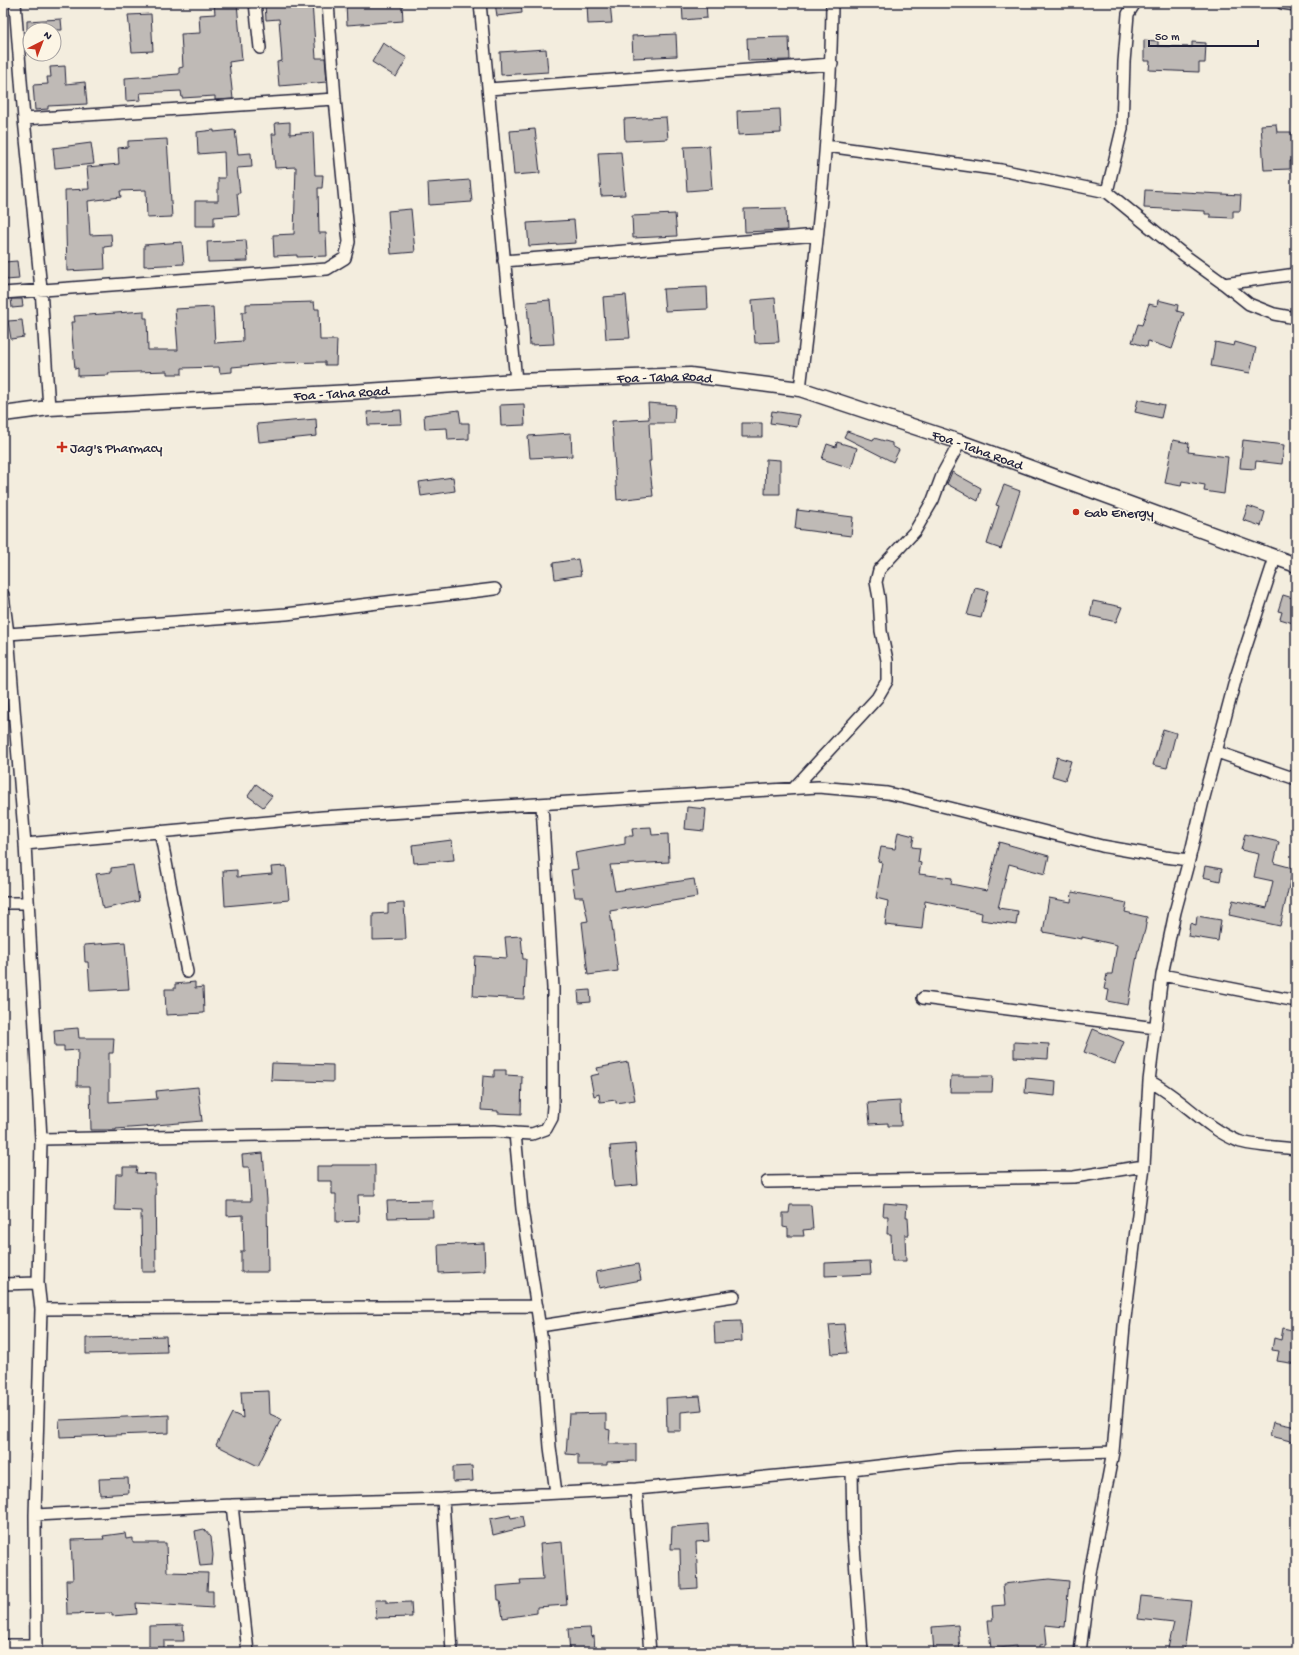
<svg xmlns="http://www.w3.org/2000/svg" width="1299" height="1655" viewBox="0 0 1299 1655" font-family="'Gochi Hand',sans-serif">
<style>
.building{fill:#bfbab6;stroke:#22223b}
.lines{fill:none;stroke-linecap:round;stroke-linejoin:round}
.minor-casing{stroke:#22223b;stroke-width:14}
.tertiary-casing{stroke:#22223b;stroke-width:17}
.minor{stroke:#fcf5e5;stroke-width:11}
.tertiary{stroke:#fcf5e5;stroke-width:14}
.poi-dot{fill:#c8321e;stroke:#fcf5e5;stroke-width:1.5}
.labels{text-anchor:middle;stroke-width:3.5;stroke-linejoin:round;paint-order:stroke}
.street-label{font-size:14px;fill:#22223b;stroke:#fcf5e5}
.poi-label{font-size:14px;fill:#22223b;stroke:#fcf5e5;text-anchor:start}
</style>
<rect width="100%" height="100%" fill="#f3edde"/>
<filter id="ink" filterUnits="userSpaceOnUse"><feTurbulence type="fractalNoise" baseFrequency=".025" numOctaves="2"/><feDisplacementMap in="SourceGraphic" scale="8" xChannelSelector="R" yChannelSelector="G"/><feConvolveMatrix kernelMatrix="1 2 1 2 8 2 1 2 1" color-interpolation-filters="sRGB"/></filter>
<g filter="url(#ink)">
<path class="building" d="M214 3H237L242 60 229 62 233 99 215 100V96L182 98 181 91 140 93 141 100 126 101 125 78 179 74V68L183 67 181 34 200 33 199 15 215 14Z
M265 3H312L316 58H325L327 82 279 86 277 62 282 61 279 19 266 20Z
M346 3H402L403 21 347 25Z
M495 3H521L522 13 497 16Z
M587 3H610L612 23 588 24Z
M682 3H706L707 18 683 20Z
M151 14 153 51 132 52 128 15Z
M61 19 62 30H27V21Z
M676 34 677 56 633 58 632 36Z
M789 37 790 60 748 61 747 38Z
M1144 40 1158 41V46L1192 47V42L1206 43 1205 63H1199V72L1149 70 1150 61H1144Z
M383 43 407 58 396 77 372 62Z
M546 49 548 72 501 75 500 52Z
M65 66 66 84 85 82 87 104 48 106V109L35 110 33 85 48 84 47 77H51L50 67Z
M780 109 781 133 738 135 737 111Z
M666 117 668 139 625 141 624 119Z
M290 122V134L313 132 315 175H323L322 188H318L319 233H326L327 256 297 257V255L274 256 273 235 294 234 296 167 275 168 272 134H276L275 123Z
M1276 124 1277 132H1291L1292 137H1296V156H1293V161H1290V169L1264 170 1261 125Z
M535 129 540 173 514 175 510 131Z
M214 130V132L235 130 238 154 251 153 252 167 237 168 240 193H237L239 215 214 217V226H195V201H218V178H225L224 152 198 154 197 132Z
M167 139 172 217 147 218 146 190 120 191 121 197 88 201 90 235 111 234 112 246 104 247 105 269 67 271 65 190 89 189 87 167 119 164 118 148 128 147V141Z
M91 143 94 164 55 168 53 148Z
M709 146 712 189 687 191 684 147Z
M621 152 625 195 601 196 598 153Z
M470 180 472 202 429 205 428 183Z
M1145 190 1241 195 1240 211H1233V218L1210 217V214H1205V211L1144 208Z
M786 208 787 230 745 232 744 209Z
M411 209 415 252 391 254 388 211Z
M675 214 677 236 633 238 632 216Z
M574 220 576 243 529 246 527 223Z
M246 240 248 261 208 262 207 242Z
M182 242 184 264 144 266V245Z
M17 261 19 279 6 280 4 262Z
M707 287 708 309 665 311 663 289Z
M626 295 630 338 606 339 603 297Z
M775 298 779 342 755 343 752 300Z
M11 299H22L23 307 12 308Z
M550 300 554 344 530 345 527 302Z
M1158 300 1178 305 1177 311 1184 313 1172 349 1148 341 1147 347 1132 342 1138 324 1142 325 1149 304 1157 306Z
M314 302 315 309H319L320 340H337L336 365H325V362L277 363 232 367V372L220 373 219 367 182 368V374H167V371L108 373 109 375 78 376V368L75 369 71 322H75L74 316 144 311V318H147L148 350H178L175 309 213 307 215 343 243 341 242 312H246V304Z
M22 320 24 337 11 339 8 321Z
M1215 342 1234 346 1235 342 1256 348 1250 373 1211 366Z
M1138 399 1164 405 1161 418 1135 412Z
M648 403 675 405 674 423H649L651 461H649L653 496 617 500 612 421 649 419Z
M524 404 525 425 501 426 500 405Z
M401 410 402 424 368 425 367 412Z
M459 410 461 423H469V439L448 440 447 428 425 429 424 415Z
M772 411 799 415 797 427 770 423Z
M316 419 317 436 259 442 257 424Z
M742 423H762V437H742Z
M847 431 873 440 874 438 892 443V446L899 450 893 462 844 437Z
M571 433 572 456 530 458 528 436Z
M1173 440 1189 443 1188 452 1228 457 1224 494 1204 491 1205 485 1182 481 1181 486 1165 483Z
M1243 440 1284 445 1282 464 1256 461 1255 469 1240 468Z
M837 442 857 448 851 468 822 459 827 444 836 447Z
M766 459 780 460V494H765Z
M952 472 981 488 978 501 947 484Z
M453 477 455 491 421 496 419 482Z
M1004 485 1020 491 1001 549 987 544 999 506 996 505Z
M1248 506 1265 512 1261 526 1243 520Z
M797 510 853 517 851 536 795 529Z
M578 559 581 575 555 579 553 563Z
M975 588 988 591 981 618 967 615Z
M1283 595 1296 599V624L1280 619 1282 612 1278 611Z
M1093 601 1122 607 1116 622 1090 616Z
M1163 729 1176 733 1167 768 1153 765Z
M1057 757 1071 761 1065 780 1052 776Z
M256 784 272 796 263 807 248 796Z
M687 807 706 809 704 831 685 829Z
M651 827 652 835 668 834 669 862 610 865 615 891 694 879 697 897 610 911 618 971 588 975 582 922 588 921 583 897H575L571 870 578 869 575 853 625 844V836H633L632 828Z
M898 832 914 836 912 847 920 848 918 862 921 863 919 874 952 878 951 884 987 891 999 842 1049 856 1045 874 1009 864 998 908 1018 911 1016 925 981 920 982 913 925 901 922 929 885 925 888 901 876 898 882 862 878 861 881 847 895 849Z
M1245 834 1279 842 1274 863 1293 868 1280 926 1229 915 1233 900 1267 908 1273 881 1254 877 1259 854 1241 850Z
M452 840 454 860 414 863 412 845Z
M133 865 139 901 103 909 96 874 111 872V868Z
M286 866 289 900 225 906 223 871 237 870V877L272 874 271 867Z
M1205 866 1222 869 1220 881 1203 877Z
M1072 892 1127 903 1125 912 1147 917 1145 930 1139 950H1138L1128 1005 1107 1001 1109 990 1104 989 1107 974H1112L1117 945 1082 937V939L1043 932 1049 898 1071 902Z
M404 903 406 939 373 940V914L388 913V904Z
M1197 916 1221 920 1218 941 1188 936 1190 923 1196 925Z
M521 936 523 959H526L524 999 473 996 475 956 507 958 505 937Z
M125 942 129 989 90 991 88 962H85L84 945Z
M195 982V988L203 987 204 1013 166 1015 165 989H175V984Z
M590 990 591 1002 579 1003 578 991Z
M78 1028 79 1038H114L113 1053H109V1102L157 1099 156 1091 198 1087 202 1121 156 1125V1126L116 1129V1130H91L90 1086H77L78 1050 64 1051V1046H55L54 1030Z
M1093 1029 1124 1042 1115 1064 1084 1052Z
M1014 1042 1049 1044 1048 1059 1014 1057Z
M628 1062 635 1100 616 1103V1100L600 1102 599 1094 594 1096 590 1076 599 1074 597 1068Z
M272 1063 333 1065V1082L271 1080Z
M494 1070H506V1075L522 1076 521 1114 498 1113V1111L481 1110 483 1076 494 1077Z
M951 1076H993L992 1092H950Z
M1026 1078 1056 1081 1055 1096 1025 1093Z
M900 1101 901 1126H888V1123L870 1124 868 1103Z
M635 1144 638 1185 614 1187 610 1146Z
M263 1153 267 1200 268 1272H241V1251H244L243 1215 227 1216V1201H251L249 1167H243L242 1155Z
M332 1165H375V1195H358L359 1221 336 1222V1194H332V1181H317V1166H332Z
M123 1167H137L136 1173 155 1174 156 1272H142L141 1211 115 1210 116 1174H123Z
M432 1200 433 1217 388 1218 387 1201Z
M884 1203 907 1205 906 1217H908L909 1235H905L906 1261H892L891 1234H887L888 1216H883Z
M790 1205H811L813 1229 803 1230 804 1236H788V1228L783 1227V1213H789Z
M484 1243 485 1271 439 1273 438 1245Z
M870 1261 871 1274 825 1276V1263Z
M638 1264 641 1280 599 1288 596 1272Z
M741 1321 742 1341 715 1343 714 1322Z
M844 1324 847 1353 832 1354 829 1325Z
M1283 1328 1296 1331V1364L1277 1361 1279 1351 1272 1350 1274 1338 1281 1340Z
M166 1336 167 1352 86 1354V1338Z
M269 1391 270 1414 281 1419 258 1466 216 1445 232 1413 243 1418 241 1392Z
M700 1396 702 1410 681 1412V1431H667L666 1398Z
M606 1413V1429L610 1430 609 1444H636V1461L607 1462V1465H578V1455L566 1454 569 1414Z
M169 1415V1433L60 1437 59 1420Z
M1273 1422 1296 1427V1442L1270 1436Z
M472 1466 473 1481 453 1482V1467Z
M128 1478 129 1493 100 1495 99 1479Z
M510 1515 511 1518 522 1516 524 1527 493 1535 490 1519Z
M708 1524 709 1541 696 1542 698 1588 681 1589 680 1549H671L672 1527Z
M204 1529 211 1537 213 1555 212 1565 200 1566 195 1531Z
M125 1533 126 1539 133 1538V1543H166L167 1572 208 1573 207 1591H213V1608L136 1603 137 1614 112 1616V1613L67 1614 66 1580H73L71 1540 104 1539 103 1536Z
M562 1542 567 1605 537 1607V1613L503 1618 500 1600H498L497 1586 521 1584 520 1580 543 1579 540 1544Z
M1049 1579 1069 1581 1065 1627 1045 1625 1047 1644 1040 1645V1650L1016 1652V1646L991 1649 988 1620H993L992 1606 1005 1605 1003 1584Z
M1141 1596 1191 1601 1184 1652H1167L1174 1623 1138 1619Z
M375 1600H387V1603L411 1602 412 1617 376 1618Z
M183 1625 184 1641H164V1652H149V1626Z
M958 1625 960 1652H934L932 1627Z
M590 1628 591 1637 594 1636 595 1652H570L568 1629Z"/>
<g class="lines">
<g class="minor-casing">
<path id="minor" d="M15 3 24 119 41 289 49 408
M255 3 260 48
M480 3 516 381
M1282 3 1296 5
M489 89 832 64
M24 119 335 99
M827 146 1001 170 1107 192 1184 255 1224 284 1249 304 1274 314 1296 318
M1107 192 1122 129 1124 62 1128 14 1135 3
M504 261 817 235
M1224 284 1296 274
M3 293 327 269 345 258 349 242 335 99 328 3
M800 389C815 261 831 132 832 3
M3 595 8 634 25 844 41 1139 38 1283 41 1309 35 1515 36 1652
M8 634 286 614 495 589
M1217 752 1296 779
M794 788 877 698 887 681V660L881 631 879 598 876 582 879 570 915 531 933 500 943 473 960 442
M160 831 187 972
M25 844 323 817 818 787 887 793 910 798 1102 846 1165 857 1189 860 1203 801 1236 677 1275 558
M3 903H28
M1162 975 1296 1001
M923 998 1156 1028
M1149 1081C1182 1098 1204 1127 1238 1141 1251 1146 1281 1147 1296 1149
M515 1133 532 1134 546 1129 552 1118 553 1106V988L542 805
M41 1139 494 1131 515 1133 522 1209 542 1342 550 1447 556 1493
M767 1182 1074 1177 1144 1166
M3 1284 38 1283
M41 1309 537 1306
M540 1326 734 1296
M852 1469 853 1533 862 1652
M636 1489 650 1652
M443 1499 452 1652
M232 1505 248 1652
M35 1515 232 1505 443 1499 636 1489 852 1469 957 1457 1113 1452
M3 1645H35
M1080 1652 1090 1573 1113 1452 1124 1326 1144 1166 1149 1081 1162 975 1175 912 1189 860"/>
</g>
<g class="tertiary-casing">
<g id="tertiary">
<path id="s1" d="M3 414 49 408 351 392 516 381 690 375 800 389 960 442 1296 565"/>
</g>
</g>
<use href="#minor" class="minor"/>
<use href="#tertiary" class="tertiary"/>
</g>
</g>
<g class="poi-dot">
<path d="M60 441h4v4h4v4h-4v4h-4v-4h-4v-4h4z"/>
<circle cx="1076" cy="512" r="4"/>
</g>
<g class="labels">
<g class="street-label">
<text dy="5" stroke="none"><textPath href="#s1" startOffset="663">Foa - Taha Road</textPath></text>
<text dy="5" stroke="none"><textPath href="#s1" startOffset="339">Foa - Taha Road</textPath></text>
<text dy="5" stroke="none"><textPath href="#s1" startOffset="987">Foa - Taha Road</textPath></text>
</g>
<g class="poi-label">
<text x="70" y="452">Jag's Pharmacy</text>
<text x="1084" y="517">Gab Energy</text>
</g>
</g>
<rect width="1299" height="1655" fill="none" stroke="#fcf5e5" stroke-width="16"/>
<rect x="8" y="8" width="1283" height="1639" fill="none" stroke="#22223b" stroke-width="1.5" filter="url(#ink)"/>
<g transform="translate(42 42) rotate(42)"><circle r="19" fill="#fcf5e5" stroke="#a5a1a1"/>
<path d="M0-3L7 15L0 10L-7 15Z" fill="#c8321e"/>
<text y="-6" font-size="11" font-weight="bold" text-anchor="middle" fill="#22223b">N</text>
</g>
<path d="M1149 40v6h109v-6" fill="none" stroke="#22223b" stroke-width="2"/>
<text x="1155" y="40" font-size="12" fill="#22223b" stroke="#fcf5e5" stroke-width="3" paint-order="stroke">50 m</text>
</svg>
